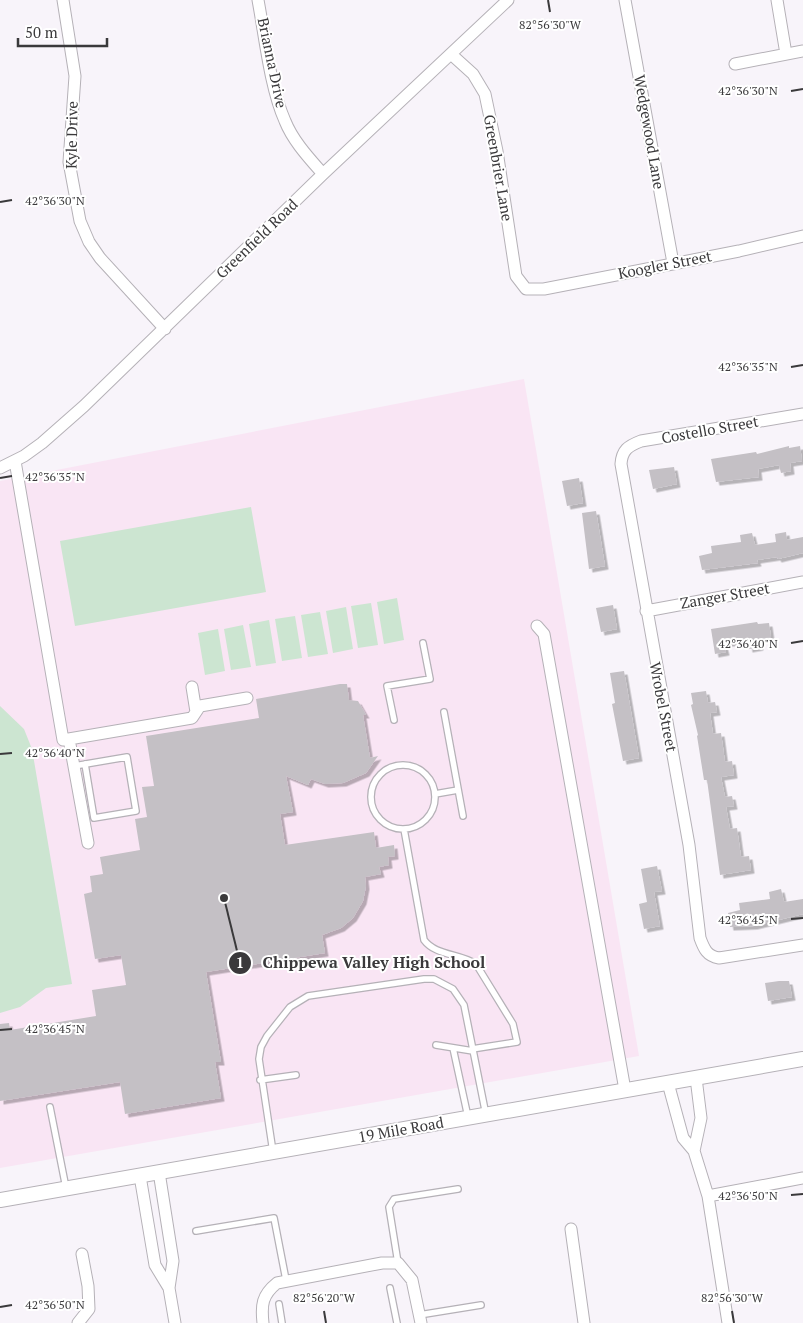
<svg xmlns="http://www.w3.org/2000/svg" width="803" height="1323" viewBox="0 0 803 1323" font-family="'PT Serif',serif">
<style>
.education{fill:#f9e5f4}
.grass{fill:#cce5d1}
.building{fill:#c4c0c5;filter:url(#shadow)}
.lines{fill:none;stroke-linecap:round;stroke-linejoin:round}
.service-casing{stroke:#b5b1b7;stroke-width:8}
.minor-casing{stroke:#b5b1b7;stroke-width:13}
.tertiary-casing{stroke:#b5b1b7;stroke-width:16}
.service{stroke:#fff;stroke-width:5.5}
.minor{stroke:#fff;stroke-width:11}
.tertiary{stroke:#fff;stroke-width:14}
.ticks{fill:none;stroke:#3a393b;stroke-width:2}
.labels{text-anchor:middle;stroke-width:4;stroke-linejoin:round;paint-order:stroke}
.street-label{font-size:15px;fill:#3a393b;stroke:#fff}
.ticks-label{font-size:12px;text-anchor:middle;fill:#3a393b;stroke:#fff;stroke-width:4;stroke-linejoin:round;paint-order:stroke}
.leader{fill:none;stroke:#3a393b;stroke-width:2}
.callout-dot{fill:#3a393b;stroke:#fff;stroke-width:2}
.mark-label{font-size:15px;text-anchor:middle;font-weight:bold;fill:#fff}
.callout-label{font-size:16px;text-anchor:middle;font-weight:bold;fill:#3a393b;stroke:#fff;stroke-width:4;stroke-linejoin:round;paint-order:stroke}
</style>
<defs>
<filter id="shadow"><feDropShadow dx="3.5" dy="3.5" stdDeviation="0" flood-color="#0004"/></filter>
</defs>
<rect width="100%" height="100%" fill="#f8f4fa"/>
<path class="education" d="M524 379 639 1056 0 1168V481Z"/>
<path class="grass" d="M251 507 266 592 75 626 60 541Z
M397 598 404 640 384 644 377 602Z
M371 603 378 645 358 648 351 606Z
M346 607 353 649 333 653 326 611Z
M320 612 328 654 308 657 301 615Z
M295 616 302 658 282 661 275 619Z
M269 620 276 663 256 666 249 624Z
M243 625 251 667 231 670 224 629Z
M218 629 225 671 205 675 198 633Z
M0 706 24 729 32 749 72 984 46 988 20 1007 0 1013Z"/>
<path class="building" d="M789 446V448L800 446 802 461 790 463 791 471 781 473 779 465 758 469 759 477 716 482 711 459 756 452 757 454Z
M674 467 677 484 653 489 649 470Z
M579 478 583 503 567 506 562 481Z
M596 511 605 566 589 569 582 513Z
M786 532 787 540 803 537V553L778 559 777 557 757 560 758 563 702 570 699 556 712 553 711 546 741 542 740 535 752 533 755 545 776 542 775 534Z
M613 605 617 629 601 632 596 608Z
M757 622 758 624 769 623 771 637 759 639 760 647 749 649 748 640 724 644 726 652 715 654 711 629Z
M624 671 639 758 623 761 612 704 615 703 610 673Z
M340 684H347L349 700 358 701 366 715H363L370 758 378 756 366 773 343 783 325 784 311 779 308 785 286 776 293 812 280 814 285 845 374 832 376 848 394 845 395 856 388 857 389 865 379 867 381 874 365 877 366 886 363 901 353 918 341 928 322 935 325 953 206 972 221 1062H215L221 1098 125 1114 120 1082 0 1101V1024L9 1023 10 1030 96 1016 92 990 126 985 121 955 95 959 84 894 92 892 90 876 103 874 100 857 140 850 135 819 147 817 142 787 154 786 146 736 259 718 256 699Z
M706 691 708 703 715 702 717 712 710 713 713 734 721 733 725 762 732 761 734 775 721 777 725 797 732 796 734 806 726 807 730 829 737 828 741 857 749 856 751 870 720 875 707 780H704L697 736 698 735 691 705 693 704 691 693Z
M657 866 662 891 654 892 660 926 644 929 639 904 647 902 641 869Z
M781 889 784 902 803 899V914L754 926 730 927 728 913 740 910 739 903 770 899 769 892Z
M779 981H789L792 997 768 1001 765 983Z"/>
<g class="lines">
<g class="service-casing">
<path id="service" d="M444 712 463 816
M394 720 387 686 430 679 423 643
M371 797a32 32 0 1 1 64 0a32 32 0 1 1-64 0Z
M74 766 127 757 136 811 94 818 85 764
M435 794 458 790
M404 829 424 940C436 956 459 953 476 964L513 1024 517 1042 472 1049
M436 1045 473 1051
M453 1048 468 1117
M260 1080 296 1075
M50 1107 66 1188
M273 1152 259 1059 261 1047 267 1036 290 1007 308 996 424 979H434L453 989 464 1005 486 1115
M196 1231 274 1218 286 1280
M398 1263 389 1207 394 1199 458 1189
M390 1288 397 1323
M279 1304 282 1323
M419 1315 481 1305"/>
</g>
<g class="minor-casing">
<path id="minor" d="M63 0 75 76 69 162 80 221 89 242 100 258 165 329
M258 0C265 37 270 87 285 121 293 141 309 158 323 174
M625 0 673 263
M777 0 786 54
M452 55 473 74 485 94 497 151 516 276 526 289H544L739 251 803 236
M735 64 803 51
M803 414 641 441C628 446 622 450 621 464L689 845 700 938C704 949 707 956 719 958L803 945
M15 461 63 740 192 718 200 706 247 698
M0 468 24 456 42 443 84 406 323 174 508 0
M646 611 803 582
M537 626 544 634 625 1090
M192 687 196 712
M69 739 88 843
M668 1083 683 1138 694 1151 701 1118 696 1078
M694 1151 708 1196 728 1323
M140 1176 155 1265 169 1288 173 1261 159 1172
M708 1196 803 1178
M571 1229 584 1323
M169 1288 175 1323
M78 1323 89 1309 88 1286 82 1254
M263 1323C261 1305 262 1295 277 1283L382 1263H398L412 1280 421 1323"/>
</g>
<g class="tertiary-casing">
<path id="tertiary" d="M0 1200 803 1059"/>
</g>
<use href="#service" class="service"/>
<use href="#minor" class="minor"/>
<use href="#tertiary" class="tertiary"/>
</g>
<path class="ticks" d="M548 0 550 12M791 91 803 89M0 202 12 200M791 367 803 365M0 478 12 476M791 643 803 641M0 754 12 753M791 919 803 918M0 1030 12 1029M791 1195 803 1194M0 1307 12 1305M324 1311 326 1323M732 1311 734 1323"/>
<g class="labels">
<g class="street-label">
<text transform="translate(272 63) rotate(78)" y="5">Brianna Drive</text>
<text transform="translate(649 132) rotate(80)" y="5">Wedgewood Lane</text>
<text transform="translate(72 135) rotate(-89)" y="5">Kyle Drive</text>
<text transform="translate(498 168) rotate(80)" y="5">Greenbrier Lane</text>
<text transform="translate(257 239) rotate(-44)" y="5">Greenfield Road</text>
<text transform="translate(665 265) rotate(-11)" y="5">Koogler Street</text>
<text transform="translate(710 430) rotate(-10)" y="5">Costello Street</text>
<text transform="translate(725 596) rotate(-10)" y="5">Zanger Street</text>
<text transform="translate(663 707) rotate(79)" y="5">Wrobel Street</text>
<text transform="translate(401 1130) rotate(-10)" y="5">19 Mile Road</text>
</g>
</g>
<g class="ticks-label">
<text x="550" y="29">82°56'30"W</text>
<text x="748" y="95">42°36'30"N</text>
<text x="55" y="205">42°36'30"N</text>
<text x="748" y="371">42°36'35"N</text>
<text x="55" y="481">42°36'35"N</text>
<text x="748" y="648">42°36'40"N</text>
<text x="55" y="757">42°36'40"N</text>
<text x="748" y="924">42°36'45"N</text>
<text x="55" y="1033">42°36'45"N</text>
<text x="748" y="1200">42°36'50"N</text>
<text x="324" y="1302">82°56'20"W</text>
<text x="732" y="1302">82°56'30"W</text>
<text x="55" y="1309">42°36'50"N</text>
</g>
<path class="leader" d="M224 898L240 963"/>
<g class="callout-dot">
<circle cx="224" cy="898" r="5"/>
<circle cx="240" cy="963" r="12"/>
</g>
<g class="mark-label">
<text x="240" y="968">1</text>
</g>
<g class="callout-label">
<text x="374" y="968">Chippewa Valley High School</text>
</g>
<path d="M18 38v8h89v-8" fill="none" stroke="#3a393b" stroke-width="2.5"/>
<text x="25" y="38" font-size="15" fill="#3a393b" stroke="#ffffff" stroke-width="4" paint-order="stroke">50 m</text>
</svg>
